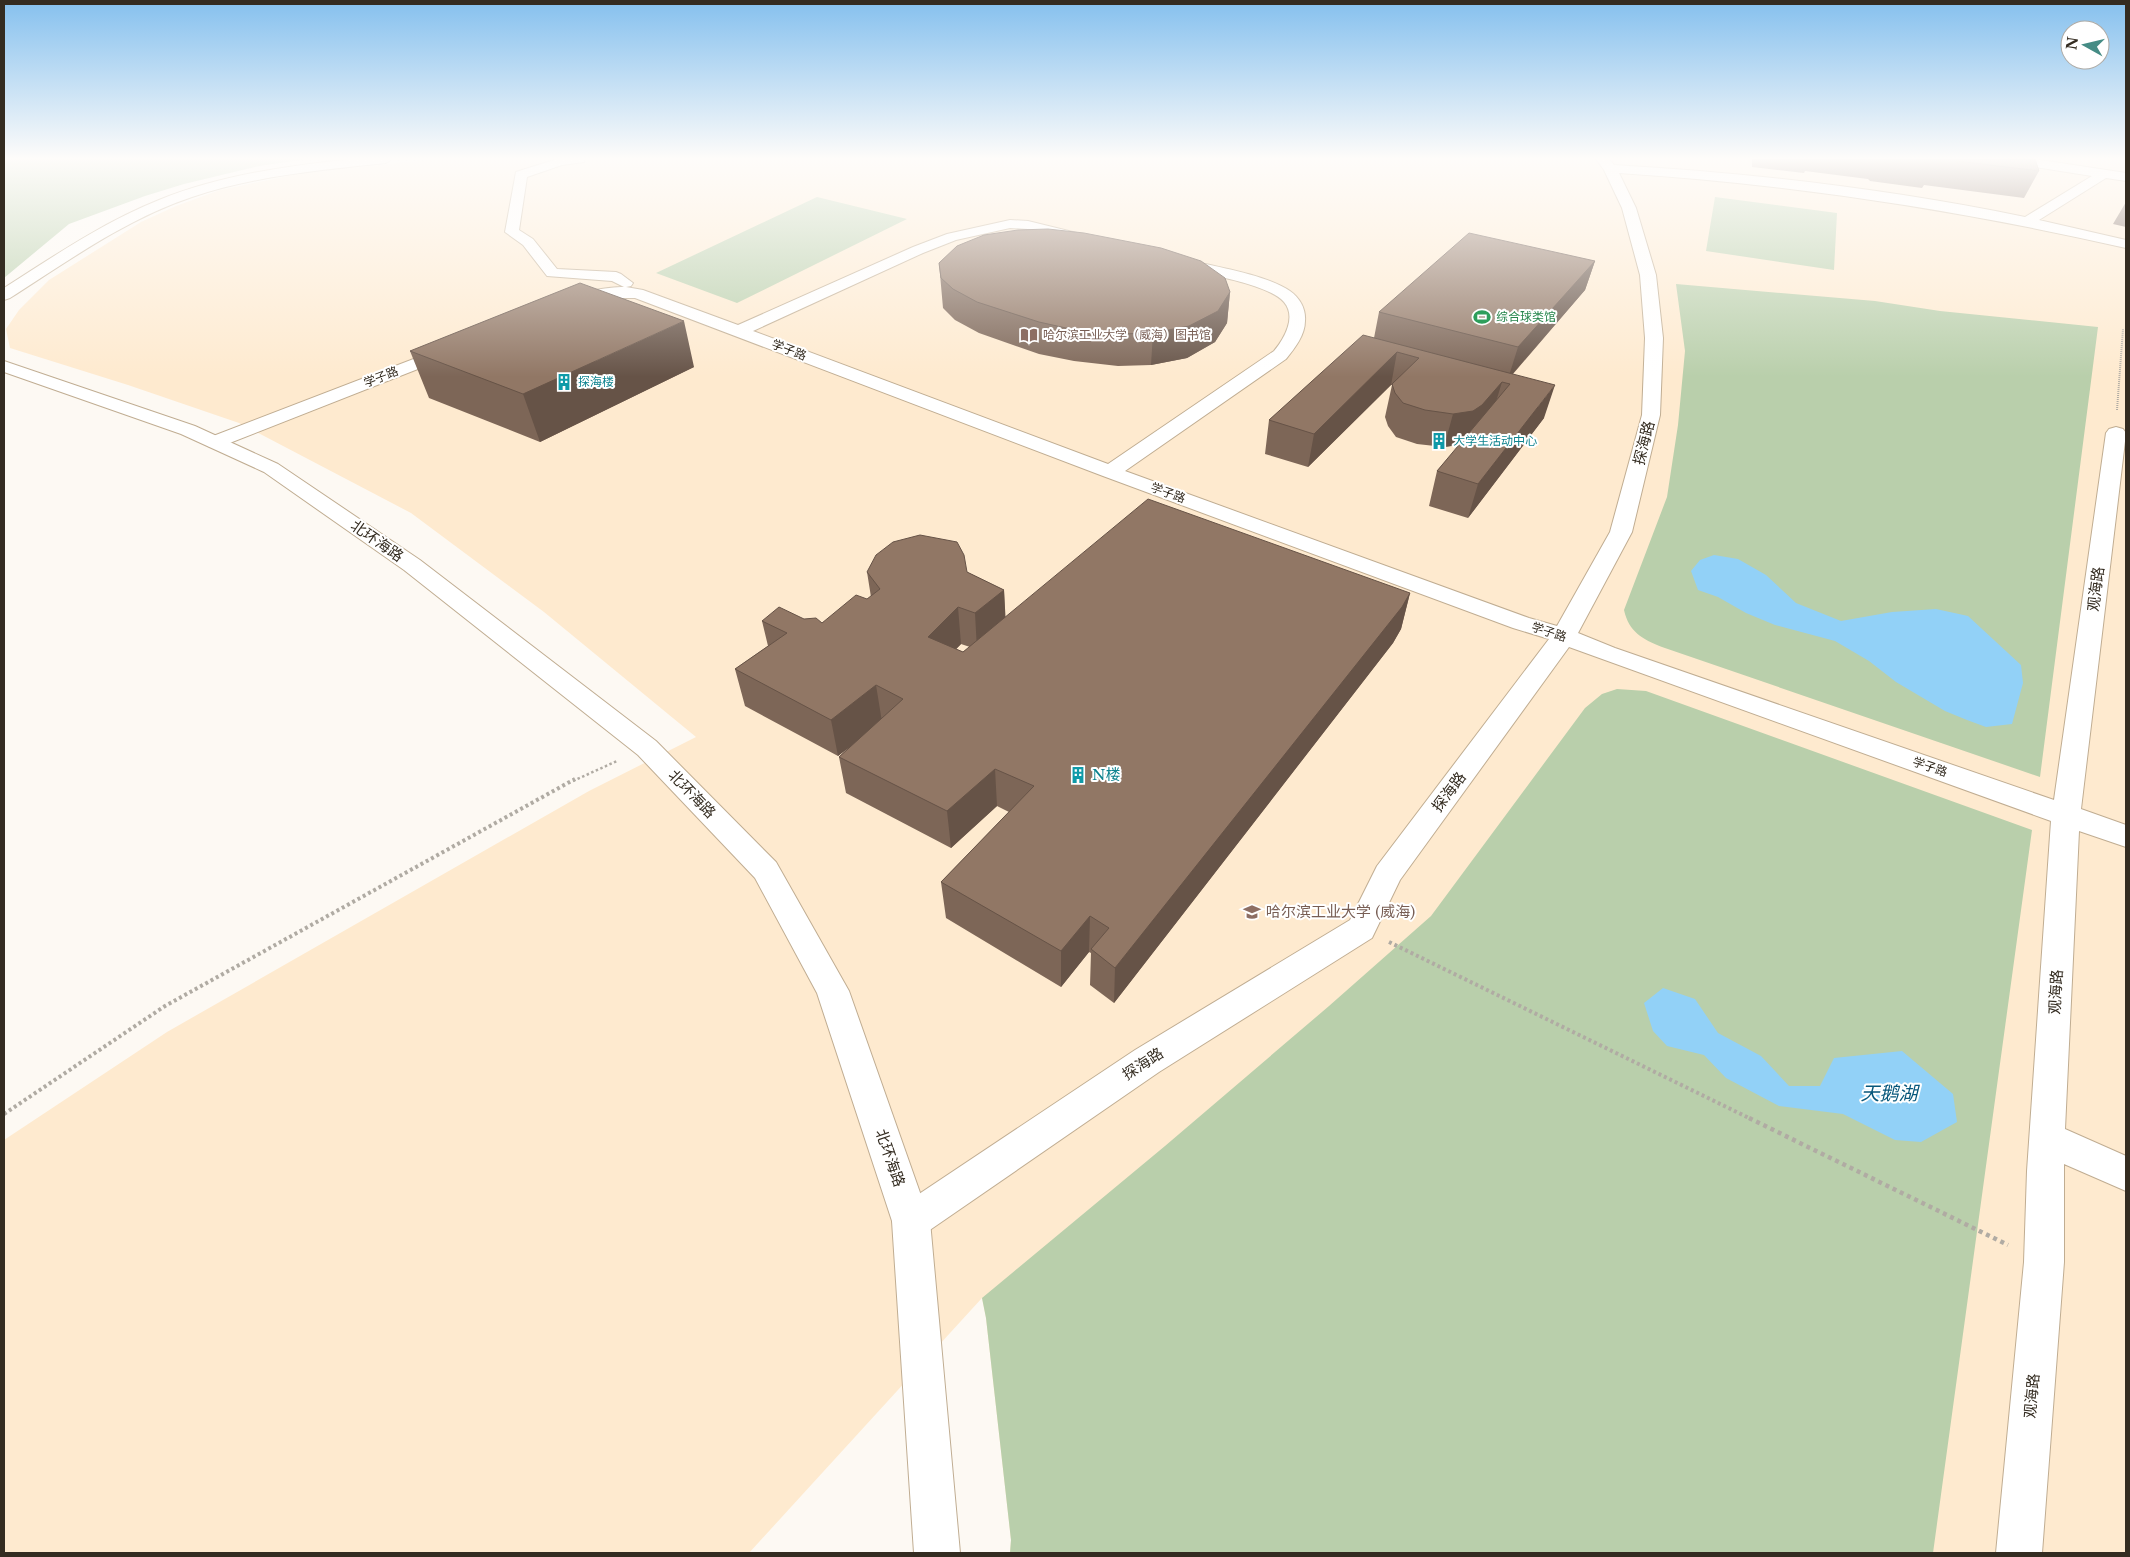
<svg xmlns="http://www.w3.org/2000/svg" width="2130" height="1557" viewBox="0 0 2130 1557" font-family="'Libre Baskerville','Noto Sans SC',serif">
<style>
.built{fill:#feeacf}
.green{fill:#b9cfab}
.water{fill:#92d1f7}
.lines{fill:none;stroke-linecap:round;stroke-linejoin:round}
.minor-casing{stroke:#c0ad92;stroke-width:2}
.major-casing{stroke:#c0ad92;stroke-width:2}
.path-far3{stroke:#b0aba3;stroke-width:2;stroke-dasharray:1 1;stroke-linecap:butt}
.path-far2{stroke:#b0aba3;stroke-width:2.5;stroke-dasharray:2.5 2.5;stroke-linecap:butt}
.path-far1{stroke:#b0aba3;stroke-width:4;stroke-dasharray:3 3;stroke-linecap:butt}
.path{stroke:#b0aba3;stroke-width:4.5;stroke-dasharray:4 4;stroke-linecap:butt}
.minor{fill:#fff;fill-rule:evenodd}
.major{fill:#fff;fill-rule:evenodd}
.wall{fill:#7d6657;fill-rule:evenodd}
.shaded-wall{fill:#665347}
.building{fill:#917765;stroke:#665347}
.labels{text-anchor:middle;stroke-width:4;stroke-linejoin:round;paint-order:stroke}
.far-leisure-label{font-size:12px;fill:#27864d;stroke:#fff;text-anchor:start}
.far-education-label{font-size:12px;fill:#785e54;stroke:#fff;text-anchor:start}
.far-street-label{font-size:12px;fill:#342c21;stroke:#fff}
.far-culture-label{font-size:12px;fill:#0d838f;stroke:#fff;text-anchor:start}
.street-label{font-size:15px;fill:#342c21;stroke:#fff}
.culture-label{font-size:15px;fill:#0d838f;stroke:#fff;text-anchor:start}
.education-label{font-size:15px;fill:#785e54;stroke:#fff;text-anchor:start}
.near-water-label{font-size:19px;font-style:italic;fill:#07577b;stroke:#fff}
</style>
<rect width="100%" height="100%" fill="#fdf9f3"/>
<path class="built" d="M435 159H2126V1553H1010L1011 1540 986 1318 982 1298 749 1553H4V1140L167 1032 589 791 696 737 544 612 411 513 239 423 128 385 10 348 6 329 19 310 49 280 141 222 176 206 220 190 297 174Z"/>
<path class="green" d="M4 159H308L259 166 184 184 145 196 69 224 4 278Z
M817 197 907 219 737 303 656 273Z
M1715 197 1837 213 1834 270 1706 251Z
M1676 284 1875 301 1940 311 2098 327 2040 777 1662 647C1642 639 1629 632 1624 610L1667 497 1678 425 1685 351Z
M1617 689 1646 691 2032 830 1933 1553H1010L1011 1540 986 1318 982 1298 1165 1146 1329 1006 1431 916 1585 708 1602 694Z"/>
<path class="water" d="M1714 555 1738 559 1766 575 1796 603 1841 621 1892 612 1936 609 1968 616 2021 665 2023 683 2012 724 1986 727 1967 720 1945 711 1896 682 1869 661 1835 641 1775 625 1746 613 1718 597 1698 590 1691 571 1700 560Z
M1663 988 1695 999 1718 1033 1761 1056 1789 1086H1820L1834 1058 1902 1051 1953 1094 1957 1122 1921 1142 1895 1140 1843 1114 1779 1106 1726 1078 1704 1055 1667 1046 1653 1031 1644 1003Z"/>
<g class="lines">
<g class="minor-casing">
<path id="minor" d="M557 159H585L584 162 562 165 527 177 519 230 533 239 557 269 616 272 621 274 633 283 631 286 626 287 643 290 738 325 913 247 947 234 1010 220 1028 221 1085 235 1087 238 1085 241 1080 242 1028 229 1010 228 956 240 923 253 753 331 1108 464 1274 351C1284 339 1297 317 1284 302 1267 283 1202 274 1177 267L1174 264 1177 261 1182 259C1212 266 1265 274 1290 291 1300 298 1306 309 1305 321 1305 335 1295 348 1286 359L1125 471 1529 618 1557 626 1610 532 1642 415 1645 338 1640 275 1622 208 1604 170 1596 159H1609L1614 165C1752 173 1889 189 2025 217L2092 176 2010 163 2004 159H2034L2126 173V181L2106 178 2039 220 2126 240V248C1959 210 1790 184 1619 173L1636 208 1656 275 1663 338 1660 415 1632 532 1578 633 1615 648 2054 800 2106 433 2109 429 2116 427 2123 429 2126 433 2081 809 2126 825V847L2079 831 2065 1129 2126 1156V1191L2064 1164V1262L2042 1553H1996L2024 1262 2027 1171 2051 821 1569 647 1400 880 1372 938 1159 1072 924 1234 911 1240 898 1234 892 1221 898 1208 1135 1050 1350 920 1377 866 1549 639 1513 628 1103 476 635 298H602L569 308 563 306 561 303C569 292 610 287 624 287L612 281 547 276 523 245 505 232 516 172Z
M450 345 456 346 459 350 456 354 222 446 215 448 208 446 205 442 208 438Z"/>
</g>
<g class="major-casing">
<path id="major" d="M352 159H392L386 163C321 170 254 176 192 197 126 219 68 261 10 298L4 300V288C54 256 104 222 159 200 220 175 287 166 352 159Z
M4 361 195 426 278 464 420 560 656 741 776 862 849 991 930 1221 960 1553H914L892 1221 817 993 755 878 638 755 404 570 264 472 181 434 4 372Z"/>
</g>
<path class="path-far3" d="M2117 410 2123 329"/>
<path class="path-far2" d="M573 781 617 761"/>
<path class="path-far1" d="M1389 942 1751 1119
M4 1114 165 1006 575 779"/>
<path class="path" d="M1749 1118 2008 1245"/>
<use href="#minor" class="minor"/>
<use href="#major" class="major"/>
</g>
<path class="wall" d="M1752 159H2035L2039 171 2024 198 1924 185 1922 188 1870 181 1868 179 1805 171 1804 173 1752 167Z
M2126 202V227L2113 224Z
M1595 261 1585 290 1513 374 1544 418 1468 518 1429 506 1437 471 1460 445 1444 447 1417 444 1396 437 1388 426 1385 417 1392 385H1391L1308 467 1265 454 1269 420 1374 338 1379 312Z
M939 263 1230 292 1227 323 1215 342 1187 358 1151 365 1118 366 1074 361 1039 354 979 333 955 320 943 308Z
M410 351 694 367 540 442 429 398Z
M867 572H967L1004 590 1005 617 1410 593 1401 629 1393 643 1114 1003 1090 985 1091 953 1089 952 1061 987 946 918 941 882 1009 812 997 806 951 848 846 793 839 757 848 748 838 756 745 706 735 669 768 646 762 621 804 619 822 623 871 597ZM961 644 970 647 963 652 956 649Z"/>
<path class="shaded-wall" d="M1595 261 1585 290 1508 379 1518 347Z
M1230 292 1227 323 1215 342 1187 358 1151 365 1153 333Z
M684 321 694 367 540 442 523 394Z
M1397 352 1391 385 1308 467 1314 434Z
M1502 382 1492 415 1464 444 1444 447 1453 414Z
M1555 385 1544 418 1468 518 1478 484Z
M1004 590 1006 626 977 650 975 613Z
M1410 593 1401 629 1393 643 1114 1003 1115 968Z
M958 607 961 644 932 674 928 637Z
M876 685 882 722 838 756 831 720Z
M995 769 997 806 951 848 947 811Z
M1090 916 1089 952 1061 987V951Z"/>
<path class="building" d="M1916 159H1935V161Z
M1941 159H2035L2039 171Z
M1048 229 1084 233 1161 248 1201 261 1225 278 1230 292 1218 311 1189 326 1153 333 1119 334 1075 330 1039 322 977 302 953 289 941 278 939 263 957 246 984 235 1018 230Z
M1469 233 1595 261 1518 347 1379 312Z
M580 283 684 321 523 394 410 351Z
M1363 335 1555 385 1478 484 1437 471 1510 384 1502 382 1482 405 1473 411 1453 414 1425 410 1403 403 1395 393 1392 384 1419 358 1397 352 1314 434 1269 420Z
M1148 499 1410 593 1402 607 1115 968 1091 949 1109 928 1090 916 1061 951 941 882 1034 786 995 769 947 811 839 757 903 699 876 685 831 720 735 669 787 633 762 621 779 607 804 619 816 618 822 623 856 595 867 599 880 589 867 572 876 555 893 542 920 535 957 542 964 555 967 572 1004 590 975 613 958 607 928 637 963 652Z"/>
<linearGradient id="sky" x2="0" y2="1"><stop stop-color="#85c0ee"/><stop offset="0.42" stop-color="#fefcfa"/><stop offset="1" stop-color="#fefcfa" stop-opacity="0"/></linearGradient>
<rect width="2130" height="377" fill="url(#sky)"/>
<defs>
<g id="stadium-bare" transform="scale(1.35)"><path d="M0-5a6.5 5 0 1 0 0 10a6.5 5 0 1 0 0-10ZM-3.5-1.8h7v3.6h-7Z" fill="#2e9e5b" stroke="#fff" stroke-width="2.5" paint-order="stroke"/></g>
<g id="library-bare" transform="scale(1.35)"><path d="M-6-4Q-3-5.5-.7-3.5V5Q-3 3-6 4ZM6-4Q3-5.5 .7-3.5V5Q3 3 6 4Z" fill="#8d6e63" stroke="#fff" stroke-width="2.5" paint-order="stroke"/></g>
<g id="building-bare" transform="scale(1.35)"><path d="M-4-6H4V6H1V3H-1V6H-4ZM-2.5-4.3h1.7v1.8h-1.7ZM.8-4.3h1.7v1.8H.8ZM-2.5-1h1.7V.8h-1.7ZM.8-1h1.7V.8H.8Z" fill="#0f9aa8" stroke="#fff" stroke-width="2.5" paint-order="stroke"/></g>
<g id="university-bare" transform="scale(1.35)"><path d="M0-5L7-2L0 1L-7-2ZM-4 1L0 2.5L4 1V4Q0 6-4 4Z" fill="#8d6e63" stroke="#fff" stroke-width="2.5" paint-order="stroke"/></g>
</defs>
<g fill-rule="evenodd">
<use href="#stadium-bare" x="1482" y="317"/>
<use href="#library-bare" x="1029" y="335"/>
<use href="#building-bare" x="564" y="382"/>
<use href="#building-bare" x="1439" y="441"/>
<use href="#building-bare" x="1078" y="775"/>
<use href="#university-bare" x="1252" y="912"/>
</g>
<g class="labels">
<g class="far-leisure-label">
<text x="1496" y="321">综合球类馆</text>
</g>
<g class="far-education-label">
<text x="1043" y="339">哈尔滨工业大学（威海）图书馆</text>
</g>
<g class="far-street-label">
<text transform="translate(789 350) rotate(21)" y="4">学子路</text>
<text transform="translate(381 377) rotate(-21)" y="4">学子路</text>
<text transform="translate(1168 493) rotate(20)" y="4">学子路</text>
<text transform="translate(1549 632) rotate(18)" y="4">学子路</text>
<text transform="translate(1930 767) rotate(19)" y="4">学子路</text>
</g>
<g class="far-culture-label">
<text x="578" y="386">探海楼</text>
<text x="1453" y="445">大学生活动中心</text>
</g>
<g class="street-label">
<text transform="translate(1644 443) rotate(-76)" y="5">探海路</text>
<text transform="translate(377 541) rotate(35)" y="5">北环海路</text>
<text transform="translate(2096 589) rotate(-83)" y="5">观海路</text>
<text transform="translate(1449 792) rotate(-53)" y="5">探海路</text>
<text transform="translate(692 794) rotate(46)" y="5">北环海路</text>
<text transform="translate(2056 992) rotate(-87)" y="5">观海路</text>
<text transform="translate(1143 1064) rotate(-33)" y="5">探海路</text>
<text transform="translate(890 1158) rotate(71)" y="5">北环海路</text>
<text transform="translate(2032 1396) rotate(-85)" y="5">观海路</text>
</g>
<g class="culture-label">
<text x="1092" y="780">N楼</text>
</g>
<g class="education-label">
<text x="1266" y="917">哈尔滨工业大学 (威海)</text>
</g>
<g class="near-water-label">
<text x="1889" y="1100">天鹅湖</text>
</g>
</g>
<rect width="2130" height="1557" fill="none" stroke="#342c21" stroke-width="10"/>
<g transform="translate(2085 45) rotate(278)"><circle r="24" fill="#ffffff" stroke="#aeaba6"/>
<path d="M0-4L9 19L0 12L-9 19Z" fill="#458c85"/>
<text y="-8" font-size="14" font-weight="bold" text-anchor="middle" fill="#342c21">N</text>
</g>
</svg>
